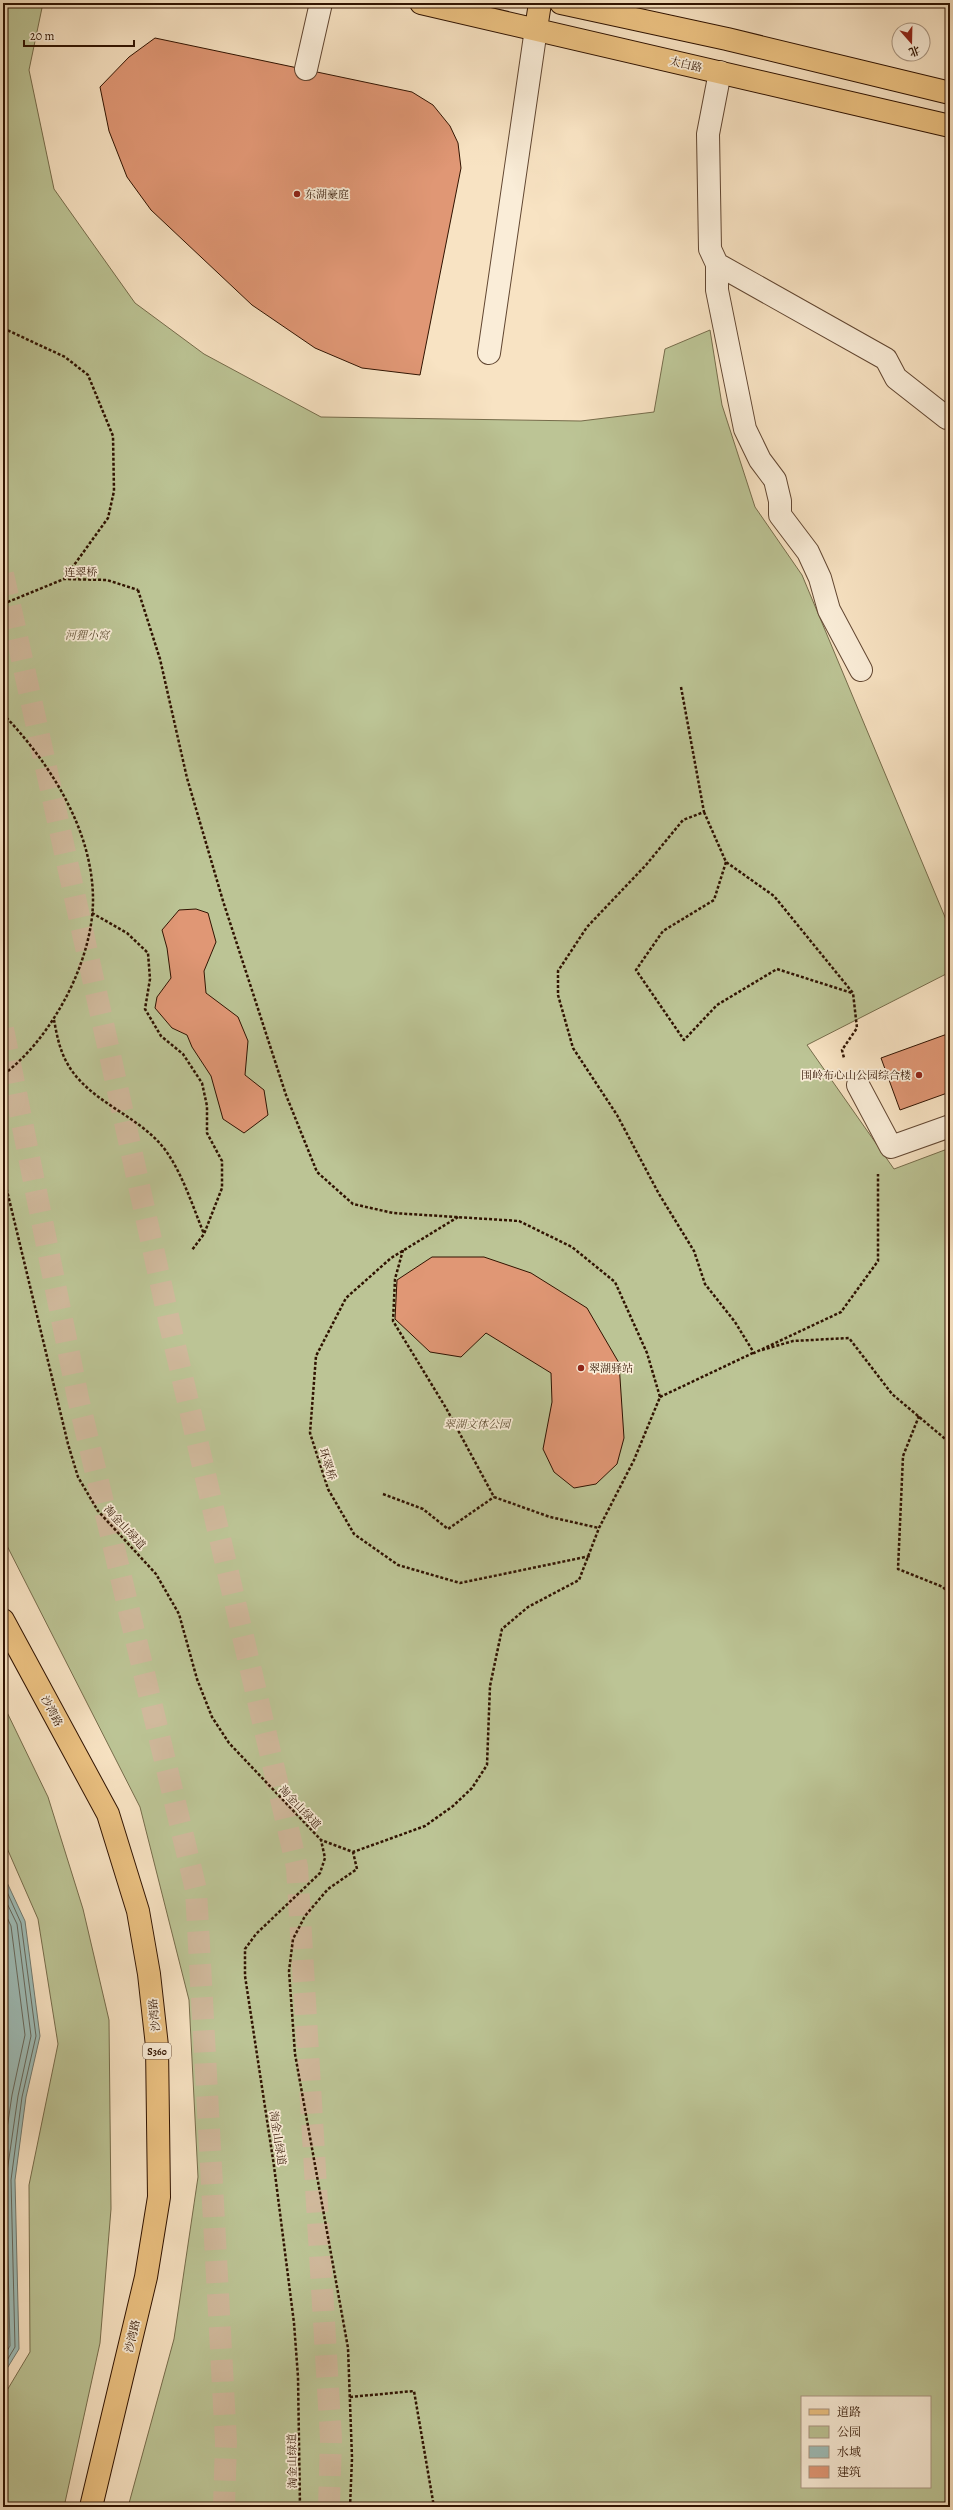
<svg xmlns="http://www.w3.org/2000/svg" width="953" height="2510" viewBox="0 0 953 2510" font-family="Alegreya,'Noto Serif SC',serif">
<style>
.green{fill:#bcc495;stroke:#766c4b;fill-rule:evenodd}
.water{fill:#9ebdb8;stroke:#72796f}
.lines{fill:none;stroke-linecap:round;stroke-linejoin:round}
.shore{stroke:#67685c;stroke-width:1}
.building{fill:#e09775;stroke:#301301}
.highway-tunnel{stroke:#d0b99c;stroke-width:22;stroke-dasharray:22 11;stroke-linecap:butt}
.minor-casing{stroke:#624732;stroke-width:24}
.major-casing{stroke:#301301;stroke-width:24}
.path{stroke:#301301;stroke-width:2.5;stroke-dasharray:3 2;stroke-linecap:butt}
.minor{stroke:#faedd8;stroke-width:22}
.major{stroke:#ecc282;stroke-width:22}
.path-bridge{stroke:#301301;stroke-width:2.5;stroke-dasharray:3 2;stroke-linecap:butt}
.poi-dot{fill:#8f2418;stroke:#faedd8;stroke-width:1.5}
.labels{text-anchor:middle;stroke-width:3.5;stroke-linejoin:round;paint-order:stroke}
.shield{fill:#faedd8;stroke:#6d5442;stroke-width:1}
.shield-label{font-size:10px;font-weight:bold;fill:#301301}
.street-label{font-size:11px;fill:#301301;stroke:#faedd8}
.poi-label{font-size:11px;fill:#301301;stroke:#faedd8;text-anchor:start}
.park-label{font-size:11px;font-style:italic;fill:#615135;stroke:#faedd8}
</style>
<rect width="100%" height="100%" fill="#f8e3c3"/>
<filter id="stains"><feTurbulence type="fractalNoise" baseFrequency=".005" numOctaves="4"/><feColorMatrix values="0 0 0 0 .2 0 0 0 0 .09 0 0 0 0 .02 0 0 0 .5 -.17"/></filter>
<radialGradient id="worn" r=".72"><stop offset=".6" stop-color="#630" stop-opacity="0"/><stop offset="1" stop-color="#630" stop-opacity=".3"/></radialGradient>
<path class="green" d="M3 3H43L29 70 54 189 135 303 204 354 321 417 581 421 654 412 665 349 710 330 722 405 755 507 802 575 950 929V972L807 1045 894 1169 950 1148V2507H128L174 2339 198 2177 189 2000 140 1807 3 1538ZM802 2397H930V2487H802Z
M3 1704 48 1797 83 1909 109 2020 111 2209 100 2343 64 2507H3V2397L30 2352 29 2185 58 2044 38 1919 3 1839Z"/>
<path class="water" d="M3 1874 25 1921 40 2036 26 2097 15 2180 19 2349 3 2375Z"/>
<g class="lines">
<path class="shore" d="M3 1883 21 1923 36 2036 22 2097 11 2180 15 2347 3 2367
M3 1895 17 1924 31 2036 18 2096 6 2179 10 2346 3 2357
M3 1909 11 1926 25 2035 12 2095 3 2156"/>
</g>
<path class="building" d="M155 38 412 92 433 105 450 126 458 143 461 168 420 375 362 368 315 348 252 305 151 210 127 177 109 131 100 87 129 57Z
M196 909 208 913 216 942 204 971 206 993 238 1017 248 1041 245 1075 264 1090 268 1115 244 1133 223 1119 211 1076 192 1047 187 1035 172 1028 155 1008 157 997 171 978 167 948 162 930 179 910Z
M950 1033V1092L900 1110 881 1058Z
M432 1257H484L531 1273 587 1308 619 1363 624 1438 617 1464 596 1484 574 1488 554 1472 543 1449 552 1402 551 1373 486 1333 461 1357 430 1352 395 1319 397 1280Z"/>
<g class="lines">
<path class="highway-tunnel" d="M3 574 170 1325 297 1867 331 2439 329 2507
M3 1029 78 1398 196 1890 226 2442 224 2507"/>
<g class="minor-casing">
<path id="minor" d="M306 69 321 3
M720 72 708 134 710 249 717 264 886 359 896 378 947 418
M717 264V290L745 429 760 460 775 480 780 501V515L808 552 820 578 829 610 861 670
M489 353 536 29
M858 1085 891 1147 950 1126"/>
</g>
<g class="major-casing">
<path id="major" d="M421 3 950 126
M561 3 727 39 950 93
M536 29 540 3
M3 1620 108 1814 138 1911 149 1974 157 2046 159 2197 146 2277 91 2507"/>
</g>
<path class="path" d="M3 331 7 330 65 357 88 375 113 436 114 491 108 518 64 579
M138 590 160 659 187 778 223 901 286 1095 317 1172 353 1204 393 1213 519 1221 572 1247 615 1282 647 1353 660 1397 634 1460 599 1528 579 1580 528 1607 502 1629 490 1686 487 1765 472 1788 453 1806 425 1826 381 1842 353 1852 321 1840
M681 687 704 812 683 820 646 865 587 927 558 971V995L573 1048 617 1115 659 1194 694 1251 705 1284 735 1322 754 1353 841 1312 878 1261V1174
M3 714C50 763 93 830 93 900 93 934 80 972 64 1001 48 1030 29 1055 3 1075
M704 812 726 862 774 896 853 993 857 1028 842 1050 844 1058
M726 862 714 900 663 931 636 970 684 1040 717 1005 777 969 852 993
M92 913 127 933 148 953 150 979 145 1009 161 1036 183 1054 202 1083 207 1106V1133L222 1161V1188L204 1234 192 1250
M54 1020C56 1030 58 1042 62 1052 80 1101 138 1112 166 1151 183 1175 193 1207 204 1234
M3 1174 68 1444 78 1477 98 1511 156 1574 179 1614 197 1679 212 1717 229 1743 321 1840 325 1858 320 1873 256 1934 245 1949V1976L274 2166 294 2323 298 2377 300 2507
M458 1217 391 1258 346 1298 316 1356 310 1433 328 1489 354 1534 398 1565 460 1583 590 1556
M403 1250 395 1279 393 1321 446 1408 494 1497 550 1517 599 1528
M762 1350 793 1341 849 1338 892 1394 950 1443
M660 1397 755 1352
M919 1416 903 1456 898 1569 943 1587 950 1595
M383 1494 423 1509 448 1529 494 1497
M350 2397 414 2391 434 2507
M350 2507 352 2458 348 2348 295 2054 289 1971 293 1939 305 1916 328 1889 357 1869 353 1852"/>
<use href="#minor" class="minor"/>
<use href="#major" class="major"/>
<path class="path-bridge" d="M3 604 64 579 107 580 138 590"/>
</g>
<g class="poi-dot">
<circle cx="297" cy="194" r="4"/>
<circle cx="919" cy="1075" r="4"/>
<circle cx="581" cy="1368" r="4"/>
</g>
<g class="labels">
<rect class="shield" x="143" y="2043" width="28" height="16" rx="3"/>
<g class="shield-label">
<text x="157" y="2055">S360</text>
</g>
<g class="street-label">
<text transform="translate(686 64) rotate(13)" y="4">太白路</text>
<text transform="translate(81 572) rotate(-1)" y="4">连翠桥</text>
<text transform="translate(328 1464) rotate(73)" y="4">环翠桥</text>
<text transform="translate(125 1527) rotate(47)" y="4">淘金山绿道</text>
<text transform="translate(52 1711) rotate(62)" y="4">沙湾路</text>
<text transform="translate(300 1807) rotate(46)" y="4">淘金山绿道</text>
<text transform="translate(154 2015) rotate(-96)" y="4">沙湾路</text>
<text transform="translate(278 2138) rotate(81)" y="4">淘金山绿道</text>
<text transform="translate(132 2336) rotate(-77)" y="4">沙湾路</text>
<text transform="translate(292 2461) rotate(-91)" y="4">淘金山绿道</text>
</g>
<g class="poi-label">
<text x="305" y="198">东湖豪庭</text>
<text x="911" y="1079" text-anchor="end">围岭布心山公园综合楼</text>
<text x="589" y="1372">翠湖驿站</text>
</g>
<g class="park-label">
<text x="87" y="639">河狸小窝</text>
<text x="477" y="1428">翠湖文体公园</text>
</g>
</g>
<rect width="953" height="2510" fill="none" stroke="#f8e3c3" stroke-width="16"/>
<rect x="4" y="4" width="945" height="2502" fill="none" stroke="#301301" stroke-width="2"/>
<rect x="8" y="8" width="937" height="2494" fill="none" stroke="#301301"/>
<rect x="801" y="2396" width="130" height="92" fill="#faedd8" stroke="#a99682"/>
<rect x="809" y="2409" width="20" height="6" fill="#ecc282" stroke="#a99682"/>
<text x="837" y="2416" font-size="12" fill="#301301">道路</text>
<rect x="809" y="2426" width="20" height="12" fill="#bcc495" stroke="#a99682"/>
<text x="837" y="2436" font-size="12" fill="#301301">公园</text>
<rect x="809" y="2446" width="20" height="12" fill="#9ebdb8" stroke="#a99682"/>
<text x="837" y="2456" font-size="12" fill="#301301">水域</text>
<rect x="809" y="2466" width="20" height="12" fill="#e09775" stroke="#a99682"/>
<text x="837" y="2476" font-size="12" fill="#301301">建筑</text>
<g transform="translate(911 42) rotate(160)"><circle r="19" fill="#faedd8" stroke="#a99682"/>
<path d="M0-3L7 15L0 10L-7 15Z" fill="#8f2418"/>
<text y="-6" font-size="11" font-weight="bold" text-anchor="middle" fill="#301301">北</text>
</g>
<path d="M24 40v6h110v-6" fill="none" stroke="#301301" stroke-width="2"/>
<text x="30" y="40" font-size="12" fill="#301301" stroke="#faedd8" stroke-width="3" paint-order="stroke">20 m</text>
<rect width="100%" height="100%" filter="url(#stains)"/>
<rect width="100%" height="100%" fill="url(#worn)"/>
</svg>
